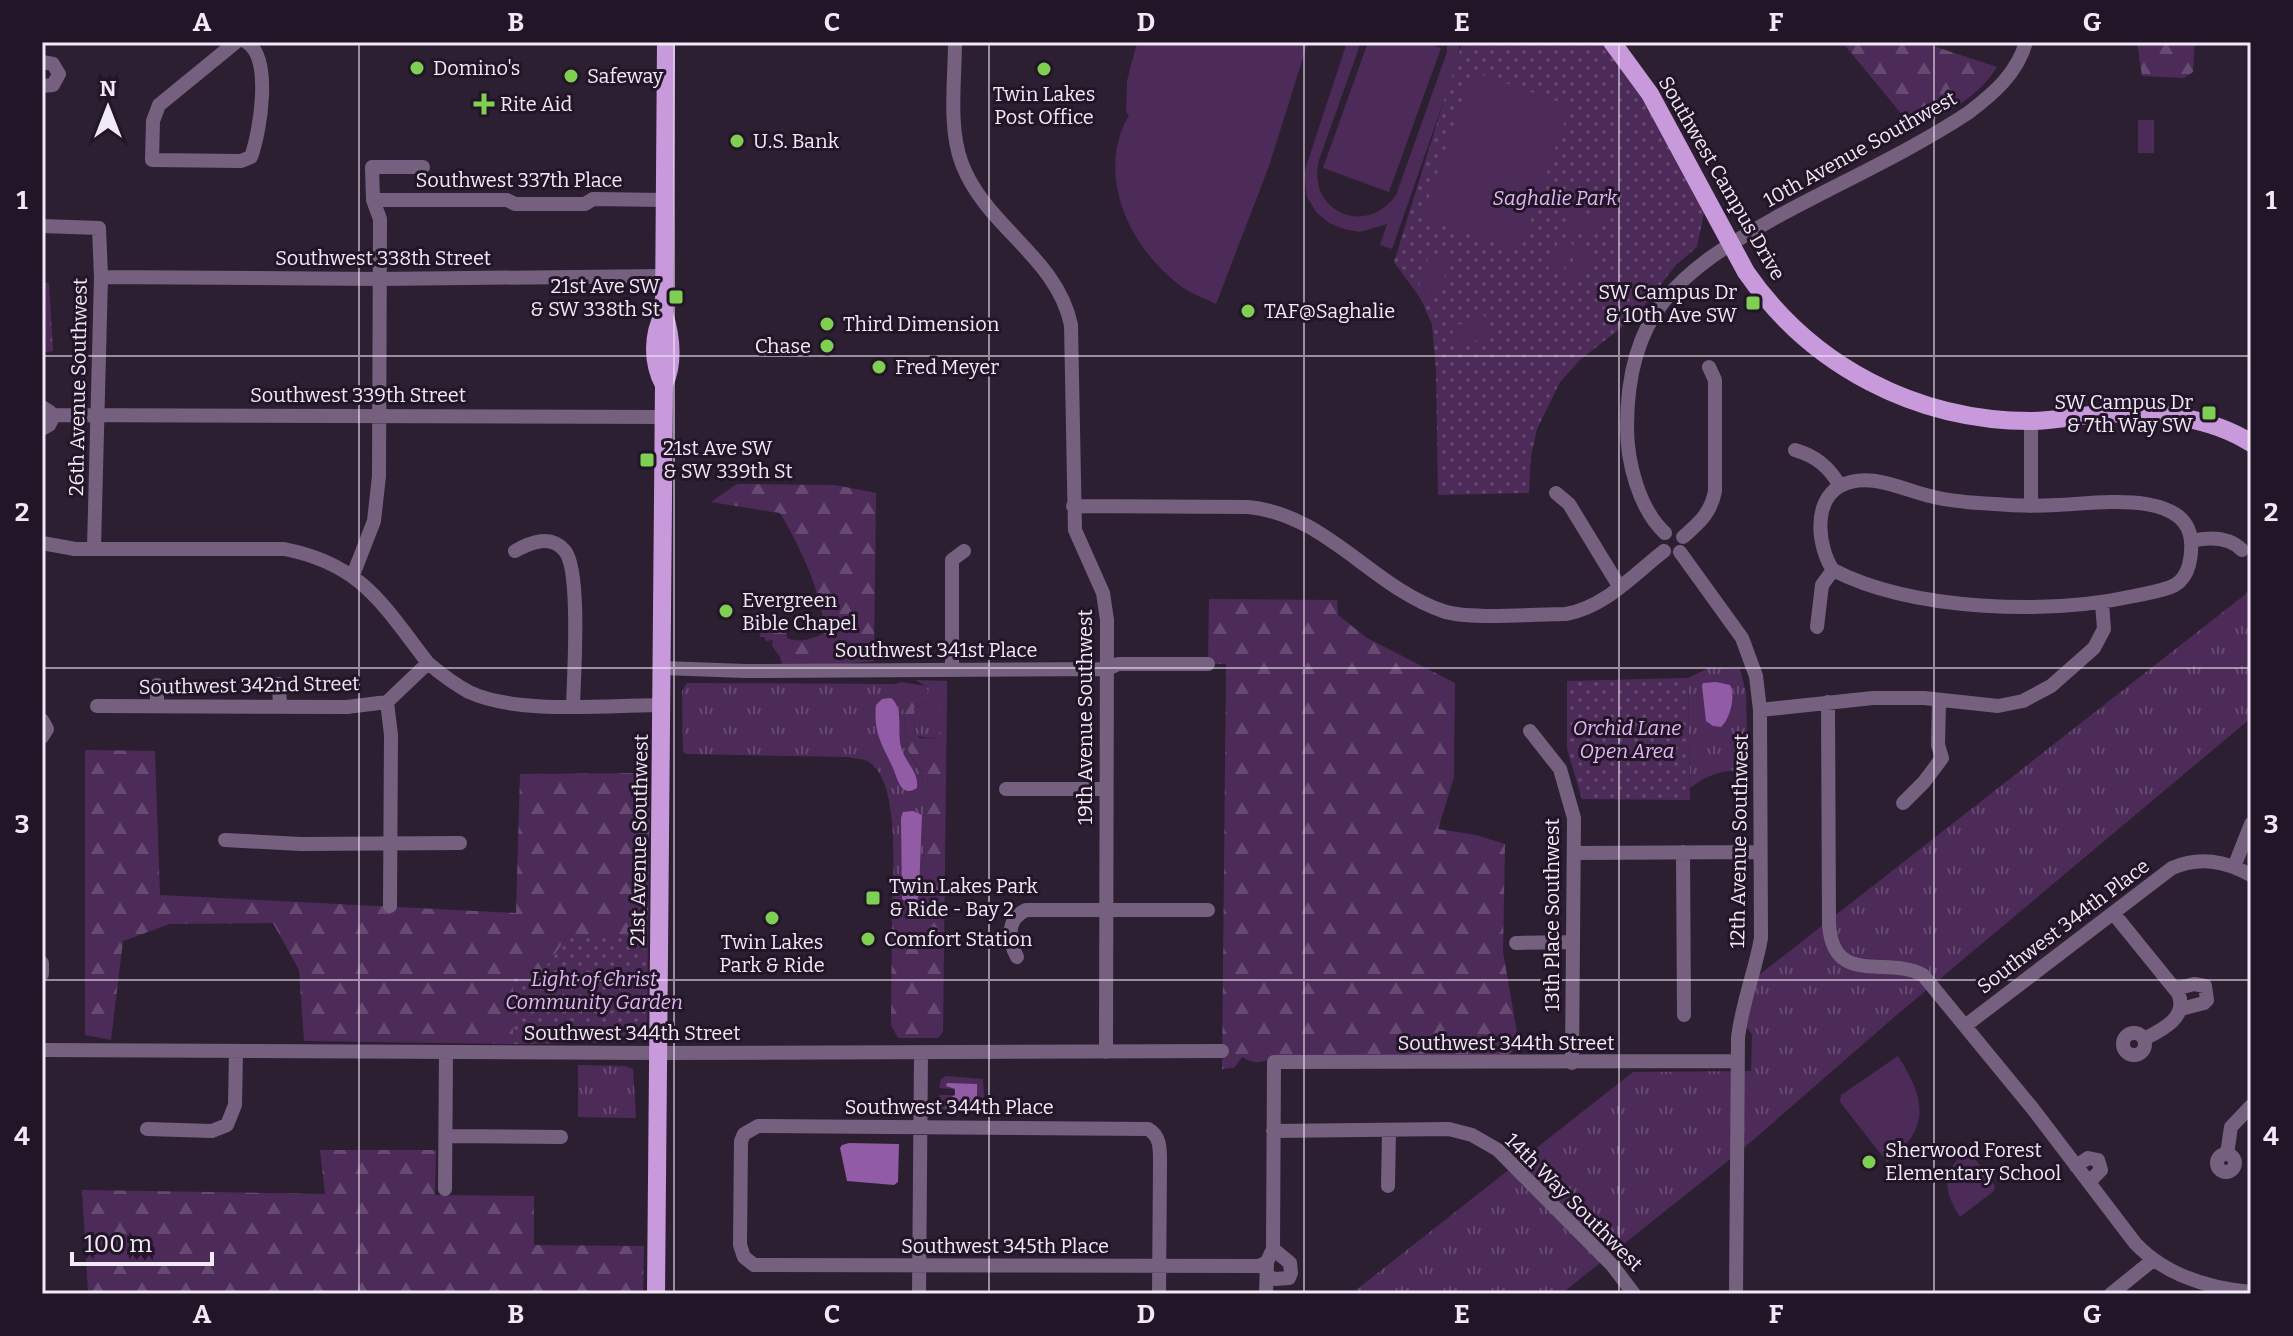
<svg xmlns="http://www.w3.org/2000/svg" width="2293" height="1336" viewBox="0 0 2293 1336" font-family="Bitter,serif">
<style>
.grass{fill:url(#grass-tufts)}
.forest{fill:url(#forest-firs)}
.park{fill:url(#park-dots)}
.pitch{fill:#4c2b58}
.water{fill:#915ca5}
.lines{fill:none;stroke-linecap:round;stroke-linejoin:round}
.minor{stroke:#76607f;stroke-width:14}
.major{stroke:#c99adb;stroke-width:18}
.grid{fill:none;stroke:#f2e9f6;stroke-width:2;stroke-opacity:0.55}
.poi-dot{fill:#7fd052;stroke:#231528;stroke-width:3}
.labels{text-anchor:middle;stroke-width:6;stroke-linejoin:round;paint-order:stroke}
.poi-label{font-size:20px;fill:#f2e9f6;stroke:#231528;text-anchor:start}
.street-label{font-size:20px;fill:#f2e9f6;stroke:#231528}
.park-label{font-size:20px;font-style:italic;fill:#e2b8f3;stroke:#231528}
.neatline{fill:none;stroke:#f2e9f6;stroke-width:3}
.grid-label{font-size:26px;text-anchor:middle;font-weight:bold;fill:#f2e9f6}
</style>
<defs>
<pattern id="grass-tufts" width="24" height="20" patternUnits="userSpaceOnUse" patternTransform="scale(2)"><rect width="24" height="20" fill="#4c2b58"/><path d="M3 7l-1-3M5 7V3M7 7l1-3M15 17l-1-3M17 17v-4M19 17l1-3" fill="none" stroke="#664a71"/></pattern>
<pattern id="forest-firs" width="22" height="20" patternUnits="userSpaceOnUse" patternTransform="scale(2)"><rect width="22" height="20" fill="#4c2b58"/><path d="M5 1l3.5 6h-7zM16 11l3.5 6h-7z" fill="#664a71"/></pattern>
<pattern id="park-dots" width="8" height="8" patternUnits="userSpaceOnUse" patternTransform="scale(2)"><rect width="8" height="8" fill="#4c2b58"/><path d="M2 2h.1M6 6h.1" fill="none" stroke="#664a71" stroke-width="1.8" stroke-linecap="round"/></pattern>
</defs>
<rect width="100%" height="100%" fill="#2d1f32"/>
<path class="grass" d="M2251 590V718L1892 1019 1738 1153 1561 1294H1351L1633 1072 1751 1071 1752 1034 1746 1027 1749 1007 1759 975Z
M780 657H874V661L843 664H782Z
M1709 668 1740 669 1746 693 1748 771C1724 769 1709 774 1690 788L1688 678Z
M915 680 947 681V697L940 703V768L936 739 916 736 913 709 930 699 926 686Z
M687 683 895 684 903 703 907 749 922 774 923 786 920 793 924 800 925 913 892 917C892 884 903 775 865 760 862 759 853 758 848 757L687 754 683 752 682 691Z
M578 1065 625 1066 633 1069 636 1118 578 1117Z
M946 1076 983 1079 985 1112 942 1110 939 1095H955L954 1089 939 1088 941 1079Z"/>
<path class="forest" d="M1842 42H1921L1997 67C1977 99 1946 113 1914 129Z
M2137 42H2195L2193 72 2184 78 2142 76Z
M737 484 835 485 876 493 874 657H780L772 646 773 640 766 641 764 637H760L759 627 765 626 767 617 775 612 784 620 787 638C802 644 813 638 825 633 821 591 802 550 780 513L711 502Z
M1209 599 1337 600 1338 615 1367 638 1455 683 1454 777 1438 829 1476 835 1505 844 1503 952 1518 1038 1513 1050 1507 1056H1276C1263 1063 1255 1065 1242 1057L1234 1068 1222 1069 1226 664H1208Z
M901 682 926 686 930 699 914 708 915 733 919 738 936 739 939 758 940 703 947 697 943 1032 938 1038H898L891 1025 892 917 921 915 926 909 924 900V801L920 793 923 781 920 770 907 749 903 703 895 684Z
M85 750 155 751 160 895 516 913 520 774 650 773 648 935H569L540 975H514L513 1044 304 1041 299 970 273 923 170 924 123 941 111 1040 85 1035Z
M320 1150H436L435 1195 534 1196V1245L644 1246 643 1294H88L82 1190 325 1194Z"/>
<path class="park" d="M1462 42H1612L1707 198 1697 247 1676 265 1636 316 1580 360 1560 382 1537 429 1531 456 1529 493 1438 495 1436 370 1432 325 1421 299 1394 262Z
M42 282 49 283 53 351 42 353Z
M1688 678 1690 800 1582 799 1567 749V681Z
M569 935H648L647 1031 633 1042 513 1044V975H540Z"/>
<path class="pitch" d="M1137 42H1308L1269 166 1216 304C1204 298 1189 293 1178 284 1129 246 1095 174 1129 115L1126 113 1127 81Z
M1347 42H1361L1319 160C1306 211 1366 238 1396 195L1447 52V42H1460L1457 63 1392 249 1380 245 1387 224 1360 232 1344 229 1329 223 1316 212 1307 197 1304 173Z
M1368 42H1425L1441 48 1389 192 1323 168Z
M1472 71 1570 106 1520 251 1422 217Z
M2138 120H2154V153H2138Z
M1581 186 1589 189 1587 194 1590 196 1579 227 1576 226 1574 231 1566 228 1568 223 1565 222 1576 190 1579 191Z
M1600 193 1608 196 1607 201 1610 202 1599 234 1595 233 1594 237 1586 235 1587 230 1584 228 1595 197 1598 198Z
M1559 239 1573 244 1562 275 1548 270Z
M1578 246 1593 251 1582 282 1567 277Z
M1430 253 1447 258 1450 263 1436 297 1418 289Z
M1484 315 1492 334 1459 348 1451 328Z
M1898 1056C1926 1099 1931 1129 1887 1162L1840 1102 1841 1095Z
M1968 1149 1995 1186 1994 1191 1960 1217C1942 1189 1942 1171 1968 1149Z"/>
<path class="water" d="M1716 682 1730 685C1736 696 1730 719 1721 727L1713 726 1706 721 1702 686 1703 683Z
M891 698C904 708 897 732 901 747 905 763 919 771 917 788 901 798 898 780 893 768 882 745 873 732 876 705L882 699Z
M913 811 922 815 919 892 917 903 914 906 902 899 901 818 903 812Z
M947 1083 977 1084V1105H947L946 1100 955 1095V1089L946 1086Z
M849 1143 899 1144 898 1182 894 1185 847 1181 840 1148 842 1145Z"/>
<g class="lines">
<path class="minor" d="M236 42 159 105 153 121 152 160 241 161 251 157C260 132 273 57 246 42
M955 42C955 80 948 128 962 164 986 227 1057 257 1071 325L1075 530 1103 593 1107 620 1106 1052
M42 62 53 64 59 74 53 85 42 86
M373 200H507L515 204H585L593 199 665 200
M42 226 99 228 101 277 94 548
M101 277 379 279 664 276
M42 407 50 412 52 419 49 425 42 429
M52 415 664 417
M1795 450C1816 456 1829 467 1840 486 1870 470 1904 491 1934 497 1954 502 1975 503 1995 504 2016 506 2036 506 2057 505 2092 504 2187 488 2191 541 2209 537 2229 537 2242 550
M1840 486C1812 502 1818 548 1833 570 1913 611 2048 615 2134 596 2147 593 2164 591 2175 585 2190 576 2192 555 2191 541
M1556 493 1569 504 1619 586
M1073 506 1248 507C1326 514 1372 587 1443 611 1468 620 1536 614 1566 614 1605 607 1633 575 1664 551
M2031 506V421
M1665 533C1639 509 1627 462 1627 427 1627 382 1635 337 1664 301 1693 264 1735 241 1775 218 1839 183 1907 153 1968 113 1993 94 2017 74 2026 42
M1683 537C1699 523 1711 513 1715 491V380L1709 367
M42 543 75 549H284C362 564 383 605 428 663
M515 551C531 542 551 534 565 551 581 571 574 675 573 705
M1680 552 1742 638 1756 676 1760 710 1761 938C1755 972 1742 1003 1738 1038L1736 1294
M353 575 374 521 379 476 380 219 373 200 372 167H423
M1817 627 1822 585 1833 570
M663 668 745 671 1108 669 1118 664H1208
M952 669V560L964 551
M279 684 280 707
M387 702 391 735 390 906
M1828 702 1829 923C1832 988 1888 955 1923 975L2033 1109 2135 1243C2165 1275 2208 1288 2251 1292
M97 706 347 707 387 702 428 663C441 674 454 684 469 692 518 715 608 705 662 705
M157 706V685
M1760 710 1873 698H1924L1998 706 2023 701 2051 686 2094 648 2104 629 2102 603
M42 720 47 729 42 737
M1530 731 1560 769 1574 818 1572 1063
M1006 789H1105
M1903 803 1924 782 1942 758 1938 745 1939 701
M225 840 301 844 460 843
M1683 852 1684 1015
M1575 853 1760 852
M2234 867 2251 824
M2114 914 2178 993C2189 1017 2162 1030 2144 1039
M1516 943 1573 942
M1017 957C1008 940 1006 919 1026 910H1208
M42 963V974
M2175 989 2194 984 2205 986 2207 1000 2204 1003 2181 1009
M1965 1026 2172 868C2200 856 2225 861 2251 875
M2123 1044a11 11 0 1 1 22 0a11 11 0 1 1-22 0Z
M42 1050 659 1053 1222 1051
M147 1129 212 1131 227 1125 235 1105 236 1051
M1273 1131 1449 1129 1472 1135 1498 1150 1612 1265 1634 1294
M446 1136 561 1137
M2217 1163a9 9 0 1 1 18 0a9 9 0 1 1-18 0Z
M2227 1154 2231 1127 2251 1106
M2076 1166 2088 1158 2098 1160 2101 1170 2089 1182
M1388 1186 1389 1130
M445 1189 446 1052
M1267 1276 1275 1279 1289 1278 1291 1273 1290 1263 1273 1249
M919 1294 921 1053
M1159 1294 1160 1164C1160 1150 1161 1136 1148 1129L758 1126 744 1134 741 1141 740 1245 744 1257 754 1265C922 1265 1091 1266 1259 1266L1267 1262
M1266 1294 1267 1262 1273 1249 1274 1062 1738 1061
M2111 1294 2153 1260"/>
<path class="major" d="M1612 42 1650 94 1746 272C1811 366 1916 421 2031 421 2055 421 2080 415 2104 414 2152 411 2209 416 2251 443
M664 313 666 42
M656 1294 664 385C674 363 671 336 664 313 652 335 652 363 664 385"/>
</g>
<path class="grid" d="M359 42V1294M674 42V1294M989 42V1294M1304 42V1294M1619 42V1294M1934 42V1294M42 356H2251M42 668H2251M42 980H2251"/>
<g class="poi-dot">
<circle cx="417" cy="68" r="8"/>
<circle cx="1044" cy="69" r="8"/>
<circle cx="571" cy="76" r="8"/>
<path d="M480 92h8v8h8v8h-8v8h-8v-8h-8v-8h8z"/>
<circle cx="737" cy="141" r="8"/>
<rect x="668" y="289" width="16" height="16" rx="4"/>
<rect x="1745" y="295" width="16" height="16" rx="4"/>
<circle cx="1248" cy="311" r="8"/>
<circle cx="827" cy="324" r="8"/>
<circle cx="827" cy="346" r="8"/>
<circle cx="879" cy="367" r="8"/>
<rect x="2201" y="405" width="16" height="16" rx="4"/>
<rect x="639" y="452" width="16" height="16" rx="4"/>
<circle cx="726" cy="611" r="8"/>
<rect x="865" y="890" width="16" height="16" rx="4"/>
<circle cx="772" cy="918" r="8"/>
<circle cx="868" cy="939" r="8"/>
<circle cx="1869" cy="1162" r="8"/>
</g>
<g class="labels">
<g class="poi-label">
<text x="433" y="75">Domino's</text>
<text x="587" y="83">Safeway</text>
<text x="1044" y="101" text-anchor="middle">Twin Lakes<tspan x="1044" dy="23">Post Office</tspan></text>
<text x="500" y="111">Rite Aid</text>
<text x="753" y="148">U.S. Bank</text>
<text x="660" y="293" text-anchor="end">21st Ave SW<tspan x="660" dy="23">&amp; SW 338th St</tspan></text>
<text x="1737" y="299" text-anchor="end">SW Campus Dr<tspan x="1737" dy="23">&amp; 10th Ave SW</tspan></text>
<text x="1264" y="318">TAF@Saghalie</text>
<text x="843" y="331">Third Dimension</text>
<text x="811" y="353" text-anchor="end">Chase</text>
<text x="895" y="374">Fred Meyer</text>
<text x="2193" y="409" text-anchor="end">SW Campus Dr<tspan x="2193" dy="23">&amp; 7th Way SW</tspan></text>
<text x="663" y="455">21st Ave SW<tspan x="663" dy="23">&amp; SW 339th St</tspan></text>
<text x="742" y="607">Evergreen<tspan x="742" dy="23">Bible Chapel</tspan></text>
<text x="889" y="893">Twin Lakes Park<tspan x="889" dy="23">&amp; Ride - Bay 2</tspan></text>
<text x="884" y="946">Comfort Station</text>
<text x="772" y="949" text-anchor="middle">Twin Lakes<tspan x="772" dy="23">Park &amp; Ride</tspan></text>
<text x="1885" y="1157">Sherwood Forest<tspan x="1885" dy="23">Elementary School</tspan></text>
</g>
<g class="street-label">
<text transform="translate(1860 149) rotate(-29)" y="7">10th Avenue Southwest</text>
<text transform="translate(1722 178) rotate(60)" y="7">Southwest Campus Drive</text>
<text x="519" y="187">Southwest 337th Place</text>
<text x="383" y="265">Southwest 338th Street</text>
<text transform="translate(78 387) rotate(-89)" y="7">26th Avenue Southwest</text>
<text x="358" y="402">Southwest 339th Street</text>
<text x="936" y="657">Southwest 341st Place</text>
<text transform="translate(249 685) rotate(-1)" y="7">Southwest 342nd Street</text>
<text transform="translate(1085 717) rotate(-90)" y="7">19th Avenue Southwest</text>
<text transform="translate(639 840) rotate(-89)" y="7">21st Avenue Southwest</text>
<text transform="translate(1739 841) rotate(-89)" y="7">12th Avenue Southwest</text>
<text transform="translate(1552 915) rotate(-90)" y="7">13th Place Southwest</text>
<text transform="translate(2063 926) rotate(-37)" y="7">Southwest 344th Place</text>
<text x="632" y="1040">Southwest 344th Street</text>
<text x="1506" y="1050">Southwest 344th Street</text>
<text x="949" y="1114">Southwest 344th Place</text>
<text transform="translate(1574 1202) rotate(45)" y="7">14th Way Southwest</text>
<text x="1005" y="1253">Southwest 345th Place</text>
</g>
<g class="park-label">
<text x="1555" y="205">Saghalie Park</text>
<text x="1627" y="735">Orchid Lane<tspan x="1627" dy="23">Open Area</tspan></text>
<text x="594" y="986">Light of Christ<tspan x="594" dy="23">Community Garden</tspan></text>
</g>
</g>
<rect width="2293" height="1336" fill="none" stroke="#231528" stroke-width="88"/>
<g transform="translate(108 108)" stroke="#231528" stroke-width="6" paint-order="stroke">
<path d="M0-6L14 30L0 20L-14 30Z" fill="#f2e9f6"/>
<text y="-12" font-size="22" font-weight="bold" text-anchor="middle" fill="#f2e9f6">N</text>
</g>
<path d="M72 1252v12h140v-12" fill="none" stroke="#f2e9f6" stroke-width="4"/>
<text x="84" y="1252" font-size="24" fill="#f2e9f6" stroke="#231528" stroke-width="6" paint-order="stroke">100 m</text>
<rect x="44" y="44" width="2205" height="1248" class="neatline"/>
<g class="grid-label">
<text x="202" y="31">A</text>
<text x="516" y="31">B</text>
<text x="832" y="31">C</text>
<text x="1146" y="31">D</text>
<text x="1462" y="31">E</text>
<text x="1776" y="31">F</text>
<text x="2092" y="31">G</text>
<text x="22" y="209">1</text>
<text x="2271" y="209">1</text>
<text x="22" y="521">2</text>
<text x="2271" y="521">2</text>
<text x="22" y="833">3</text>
<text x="2271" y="833">3</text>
<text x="22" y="1145">4</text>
<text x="2271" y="1145">4</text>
<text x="202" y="1323">A</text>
<text x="516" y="1323">B</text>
<text x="832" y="1323">C</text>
<text x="1146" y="1323">D</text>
<text x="1462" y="1323">E</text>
<text x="1776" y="1323">F</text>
<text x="2092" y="1323">G</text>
</g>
</svg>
